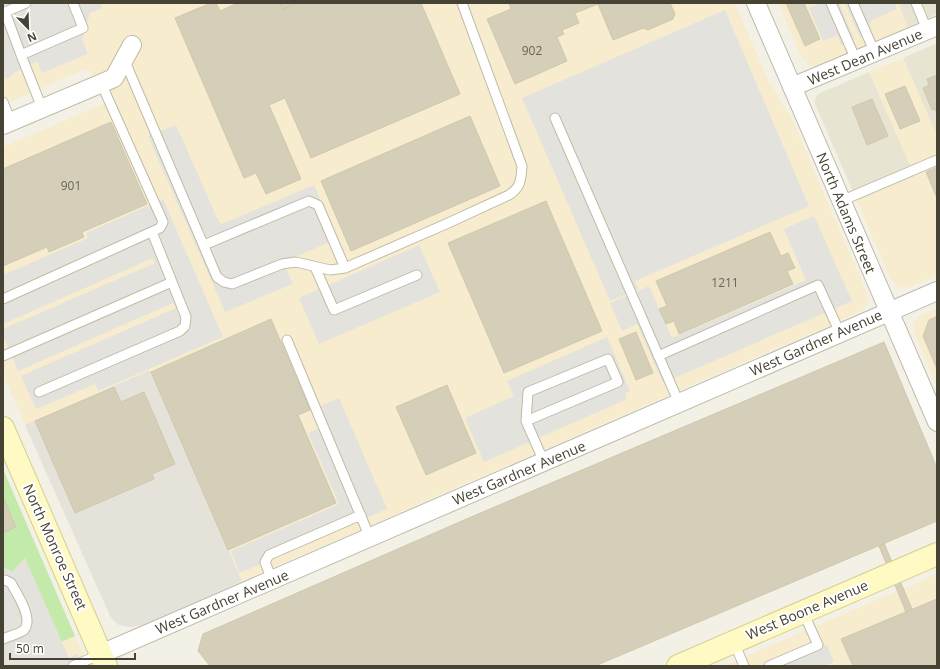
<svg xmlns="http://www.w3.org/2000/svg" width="940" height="669" viewBox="0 0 940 669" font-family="'Open Sans',sans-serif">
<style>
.residential{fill:#e7e4d2}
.commercial{fill:#f7ecce}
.industrial{fill:#e5e2da}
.green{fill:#c3eaab}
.parking{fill:#e4e2dd}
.building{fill:#d5cfb9;stroke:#d0c8ac}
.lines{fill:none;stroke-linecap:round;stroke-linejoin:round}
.service-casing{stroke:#bfbba7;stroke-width:11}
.minor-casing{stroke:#bfbba7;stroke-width:20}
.secondary-casing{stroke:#d6cf92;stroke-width:24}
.service{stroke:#fff;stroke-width:9}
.minor{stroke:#fff;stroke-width:18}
.secondary{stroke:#fffac3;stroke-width:22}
.labels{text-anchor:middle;stroke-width:4;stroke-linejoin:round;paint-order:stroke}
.number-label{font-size:12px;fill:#6a6555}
.street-label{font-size:14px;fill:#464234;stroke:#fff}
</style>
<rect width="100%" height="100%" fill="#f3f1e5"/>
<path class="residential" d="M898 3H937V14L908 27Z
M937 43V136L903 58Z
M869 72 915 176 857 201 815 104V99L818 94Z"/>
<path class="commercial" d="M3 3H735L768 80 791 117 867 293 868 301 866 307 860 312 242 581 150 370 25 425 3 374V147L117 98 86 69 3 105Z
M778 3H898L908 27 817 66 809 65 802 59Z
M903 58 937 136V275L910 287 903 288 897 286 892 282 857 201 915 176 869 72Z
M937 309V386L914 332 913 324 918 317Z
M937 574V666H723Z
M75 636 89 666H6Z"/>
<path class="industrial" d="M150 370 242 581 143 625 130 627 119 625 111 618 25 425Z"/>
<path class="green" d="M3 469 75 636 6 666H3Z"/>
<path class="parking" d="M8 3H100L102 8 90 13 82 40 88 54 42 73 37 61 14 73 6 80 3 73V5Z
M820 3H839L854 39 841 45 837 35 823 41 809 8Z
M845 3H895L897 9 872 20 869 24 872 32 860 37Z
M900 3H923L904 11Z
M725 10 809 206 635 281 638 289 610 301 522 98Z
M176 125 219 222 222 224 314 185 337 239 283 262 293 284 225 312 148 136Z
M163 199 223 337 98 391 95 384 36 409 21 376 176 308 173 303 18 371 3 336V329L155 263 153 258 3 324V275L88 238 86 233Z
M814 216 852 301 663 383 637 324 622 331 610 303 649 286 672 338 806 280 784 229Z
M419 245 440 292 319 344 299 298Z
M607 337 630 391 625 393 627 399 484 462 465 418 514 396 507 381Z
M339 398 387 509 240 573 231 551 339 504 308 433 320 428 312 410Z
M25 558 69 658 77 654 82 666H3V619L5 617 3 611V566L12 572Z
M827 645 834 662 824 666H776Z"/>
<path class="building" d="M211 3H216L220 11 238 3H280L283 9 297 3H421L460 94 311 158 285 98 269 105 301 179 266 194 256 173 244 178 175 18Z
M280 3H297L283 9Z
M509 3H670L675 14 673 19 648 30 643 28 613 40 598 4 575 13 579 23 562 30 564 34 557 37 567 61 515 84 487 19 511 9Z
M786 3H804L820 39 805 46Z
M937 75V114L935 109 932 110 923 88 929 85 927 79Z
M905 86 920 121 900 129 885 94Z
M872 99 888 136 867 145 852 107Z
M470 116 500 186 351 251 321 181Z
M111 122 147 204 82 232 84 237 49 252 47 247 3 266V169Z
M937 167V198L926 172Z
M546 201 602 331 504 373 448 243Z
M770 232 781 256 788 253 795 268 787 271 793 284 679 334 674 321 666 324 659 309 667 306 656 281Z
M937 316V369L923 336 929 320Z
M271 319 310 410 298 415 336 503 228 550 151 372Z
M636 332 653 373 636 380 619 339Z
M884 342 937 468V521L595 666H210L198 651 203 634 471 517Z
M447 385 476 453 426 475 396 407Z
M114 387 121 402 144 392 175 464 152 474 154 479 75 513 35 421Z
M3 497 16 527 3 533Z
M884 543 912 609 906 612 879 546Z
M937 599V666H853L841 639Z"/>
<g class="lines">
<g class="service-casing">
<path id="service" d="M26 3 5 12 21 55 42 108
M831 3 856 60
M853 3 875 53
M916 3 927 30
M21 55 83 28 73 3
M124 59 217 277 224 282 232 284 282 264 296 262 330 270 345 268 446 224 509 195C521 187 521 180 522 166L462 3
M3 102 11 122
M555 118 679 403
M841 201 937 160
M204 245 309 201 318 205 345 268
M315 267 334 310 417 275
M3 299 160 228 163 222 160 215 101 83
M287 340 370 538
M3 356 172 282
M658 356 818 285 840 333
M39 392 180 331 185 326 186 317 152 232
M526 421 528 392 608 359 618 382 526 421 544 462
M3 580H5L11 583C17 594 34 619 24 630 19 634 9 636 3 639
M272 580 265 562 269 555 361 515
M734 642 744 666
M73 666 101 654
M769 666 818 645 803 612"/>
</g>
<g class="minor-casing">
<path id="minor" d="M756 3 937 422
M792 87 937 26
M3 125 114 78 132 45
M101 654 937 291"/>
</g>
<g class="secondary-casing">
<path id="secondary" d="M3 428 106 666
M678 666 937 554"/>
</g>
<use href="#service" class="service"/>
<use href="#minor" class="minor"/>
<use href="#secondary" class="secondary"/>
</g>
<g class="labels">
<g class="number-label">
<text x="532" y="55">902</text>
<text x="71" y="190">901</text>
<text x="725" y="287">1211</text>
</g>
<g class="street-label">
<text transform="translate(865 57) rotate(-23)" y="5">West Dean Avenue</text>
<text transform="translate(846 213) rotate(67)" y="5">North Adams Street</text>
<text transform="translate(816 343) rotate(-24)" y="5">West Gardner Avenue</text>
<text transform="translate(519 473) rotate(-23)" y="5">West Gardner Avenue</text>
<text transform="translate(55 547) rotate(66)" y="5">North Monroe Street</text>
<text transform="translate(222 602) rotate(-23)" y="5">West Gardner Avenue</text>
<text transform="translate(807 610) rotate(-23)" y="5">West Boone Avenue</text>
</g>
</g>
<rect width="940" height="669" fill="none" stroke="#464234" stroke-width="8"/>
<g transform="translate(28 28) rotate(157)" stroke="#ffffff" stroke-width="3" paint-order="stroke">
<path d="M0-3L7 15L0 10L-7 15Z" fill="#464234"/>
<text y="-6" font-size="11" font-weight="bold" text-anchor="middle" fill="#464234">N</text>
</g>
<path d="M10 653v6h125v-6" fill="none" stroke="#464234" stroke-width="2"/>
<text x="16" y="653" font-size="12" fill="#464234" stroke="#ffffff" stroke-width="3" paint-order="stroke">50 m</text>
</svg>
